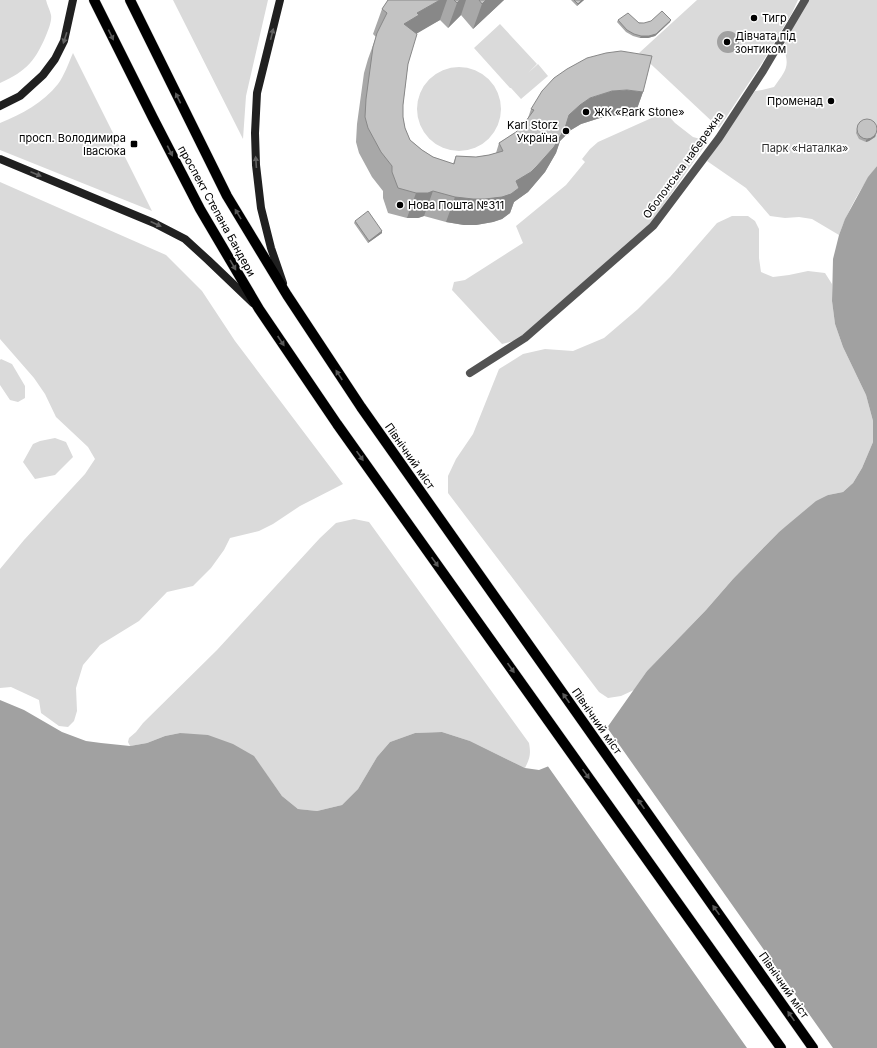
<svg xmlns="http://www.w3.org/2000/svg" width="877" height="1048" viewBox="0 0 877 1048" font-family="Inter,sans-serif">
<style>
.green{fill:#dadada}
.water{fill:#a1a1a1}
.pier{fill:#fff}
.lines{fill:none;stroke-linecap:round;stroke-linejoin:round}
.primary-casing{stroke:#dbdbdb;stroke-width:11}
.pedestrian{stroke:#535353;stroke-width:8}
.secondary{stroke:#202020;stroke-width:8}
.primary{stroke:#000;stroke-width:10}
.wall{fill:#a8a8a8}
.shaded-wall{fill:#888}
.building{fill:#c3c3c3;stroke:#888}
.oneway{fill:#636363}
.oneway2{fill:#595959}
.poi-dot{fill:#000;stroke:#fff;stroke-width:1.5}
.labels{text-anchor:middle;stroke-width:3.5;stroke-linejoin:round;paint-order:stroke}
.poi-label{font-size:11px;fill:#000;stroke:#fff;text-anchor:start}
.park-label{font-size:11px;fill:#313131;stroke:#fff}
.street-label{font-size:11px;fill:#000;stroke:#fff}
</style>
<rect width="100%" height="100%" fill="#fff"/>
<path class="green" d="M0 0H46C47 5 50 10 51 15 52 20 49 28 47 33 36 60 27 71 0 83Z
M173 0H268L246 96 243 139Z
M697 0H798L792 13 762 63 719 128 639 53Z
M807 0H877V166C861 187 848 210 839 235L812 219 799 217 785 218 770 216 746 188 707 161 755 91 762 90 774 87C785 71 791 67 783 47Z
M500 24 537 64 528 73 538 64 548 76 521 99 511 88H510L474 48Z
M73 53 152 211 0 150V123C22 114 43 103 58 84 64 76 69 62 73 53Z
M417 109a42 42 0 1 1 84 0a42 42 0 1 1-84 0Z
M665 112 675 123 693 137 708 141 651 223 521 339 502 344 452 290 454 282 465 280 523 243 516 226 566 185 585 162 582 159 590 149 598 142Z
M0 182 166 255 202 291 235 341 343 484 300 506 273 524 259 531 230 538 224 550 211 568 193 586 167 592 139 621 100 645 83 665 76 688 77 711 74 721 68 727 59 726 41 713 39 700 11 687 0 688V569L24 540 85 474 95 459 88 447 56 417 45 394 34 378 0 339Z
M732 216H748L755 221 759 229V258L761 272 773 277 789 275 808 271 825 273 832 284V301L835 324 843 347 866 395 873 421V442L862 468 853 483 843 492 828 495 779 532 733 579 706 610 647 671 634 690 621 696 608 698 599 692 448 493V476L456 459 473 434 499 369 523 354 545 349 573 351 604 338 638 309 670 277 717 223Z
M1 359 12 364 25 386V398L18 402 10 400 0 385V360Z
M55 438 66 442 73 457 55 475 35 479 23 462 33 444 40 441Z
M354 519 369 522 529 743C531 754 530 758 525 768L470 741 442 732 415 733 390 742 377 757 358 789 342 805 317 811 298 809 282 796 254 757 180 733 165 736 147 743 130 746 128 742 129 738 136 732 143 723 217 650 320 538 336 523Z"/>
<path class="water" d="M717 42a11 11 0 1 1 22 0a11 11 0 1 1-22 0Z
M877 166V1048H0V700L24 710 62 732 86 741 101 743 130 746 147 743 165 736 180 733 208 735 233 744 254 756 282 796 298 809 317 811 342 805 358 789 377 757 390 742 415 733 442 732 470 741 525 768 539 770 569 758 604 732 647 671 706 610 733 579 779 532 816 501 828 495 843 492 853 483 862 468 873 442V421L866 395 843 347 835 324 832 301 833 259 839 235 845 219 868 177Z"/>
<path class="pier" d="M606 726 833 1048H747L547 765 568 756 603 730Z"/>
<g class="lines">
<g class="primary-casing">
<path id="primary" d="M94 0 153 118 200 209 259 309 337 424 781 1048
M130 0 227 196 287 295 361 407 813 1048"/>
</g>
<path class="pedestrian" d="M470 373 525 338 653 226 719 138 763 71 805 0"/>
<path class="secondary" d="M280 0 257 93 255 133 256 165 261 208 271 248 283 283
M0 106 20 96 43 75 55 59 64 41 73 0
M0 159 154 223 185 239 208 260 253 303"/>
<use href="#primary" class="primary"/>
</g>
<path class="wall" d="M388 0H504L473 29 461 15 448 28 440 20 416 33 408 64 403 105V117L405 128 410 140 422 150 433 157 453 164 456 156 476 157 489 155 496 153 499 143 516 132 523 125 528 118 531 109 643 92 634 117 618 115 603 117 581 124 571 130 560 141 556 153 545 172 528 192 514 202 510 213 502 219 493 222 476 225H464L446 222 424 216 418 218H407L388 213 383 198V191L372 177 359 153 356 142 357 124 364 73 368 59 376 37 373 34 382 9Z
M571 0H584L577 6Z
M618 20 644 23 670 22 655 36 648 38H640L633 36 626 32 617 22Z
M858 124 877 131 875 137 869 141 866 142 859 139 856 133Z
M355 221 382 231V233L368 243 354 223Z"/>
<path class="shaded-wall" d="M440 0H447L440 20 411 37 404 24 417 13Z
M460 0H466L461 15 448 28 457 3Z
M486 0H504L473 29 482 4Z
M582 0H584L577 6 578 4Z
M671 20 670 22 655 36 648 38H640L641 36Z
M627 90 643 92 634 117 618 115 603 117 581 124 571 130 560 141 556 153 545 172 528 192 514 202 510 213 502 219 493 222 476 225H464L446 222 455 197 516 181 569 115 580 105 590 98 612 91Z
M876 135 875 137 869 141 866 142V140Z
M433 191 424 216 418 218H407L416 193Z
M382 231V233L368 243 369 241Z"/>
<path class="building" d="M388 0H440L417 13 419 15 404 24 417 34 408 64 403 105V117L405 128 410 140 422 150 433 157 454 164 456 156 476 157 489 155 503 151 499 143 516 132 523 125 534 110 531 109 542 91 554 78 567 69 587 58 606 53 621 51 652 56 643 92 627 90 612 91 590 98 580 105 569 115 565 128 554 147 537 166 531 172 516 181 519 188 511 194 502 197 485 199H473L455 197 433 191 428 193H416L398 188 392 172V166L381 152 368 128 365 117 366 99 373 47 377 33 387 13 382 9Z
M454 0H460L457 3Z
M479 0H486L482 4Z
M574 0H582L578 4Z
M662 11 671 20 656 34 649 36H641L634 34 627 30 618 20 628 13 639 23H644L651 21Z
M857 129a10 10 0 1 1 20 0a10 10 0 1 1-20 0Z
M368 211 382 231 369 241 355 221Z"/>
<defs><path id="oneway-solid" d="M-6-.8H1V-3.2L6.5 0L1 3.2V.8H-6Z"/></defs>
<g class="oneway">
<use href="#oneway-solid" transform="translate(272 34) rotate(-76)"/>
<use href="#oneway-solid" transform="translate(65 38) rotate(108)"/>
<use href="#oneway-solid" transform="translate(256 162) rotate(-94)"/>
<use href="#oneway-solid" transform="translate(36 174) rotate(23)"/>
<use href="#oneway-solid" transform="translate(156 224) rotate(25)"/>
</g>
<g class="oneway2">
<use href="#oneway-solid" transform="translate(111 35) rotate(64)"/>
<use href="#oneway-solid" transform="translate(178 98) rotate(-116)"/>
<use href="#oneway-solid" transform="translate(170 151) rotate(63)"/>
<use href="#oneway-solid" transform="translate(238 214) rotate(-121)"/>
<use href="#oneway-solid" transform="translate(233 265) rotate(60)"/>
<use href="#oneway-solid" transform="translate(281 341) rotate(56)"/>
<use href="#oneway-solid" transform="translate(339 375) rotate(-123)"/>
<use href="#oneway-solid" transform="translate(360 456) rotate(55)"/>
<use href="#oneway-solid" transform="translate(435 562) rotate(55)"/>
<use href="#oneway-solid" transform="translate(511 668) rotate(55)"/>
<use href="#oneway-solid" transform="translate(566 698) rotate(-125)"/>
<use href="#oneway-solid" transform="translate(586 774) rotate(55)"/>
<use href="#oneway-solid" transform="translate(641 804) rotate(-125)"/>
<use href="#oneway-solid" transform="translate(716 910) rotate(-125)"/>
<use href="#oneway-solid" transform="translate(791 1016) rotate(-125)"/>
</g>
<g class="poi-dot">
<circle cx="754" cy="18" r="4"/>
<circle cx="727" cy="42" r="4"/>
<circle cx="831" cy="101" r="4"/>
<circle cx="586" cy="112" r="4"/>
<circle cx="566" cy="131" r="4"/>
<rect x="130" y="140" width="8" height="8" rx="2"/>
<circle cx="400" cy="205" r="4"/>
</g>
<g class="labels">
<g class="poi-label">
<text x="762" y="22">Тигр</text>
<text x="735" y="40">Дівчата під<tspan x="735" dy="13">зонтиком</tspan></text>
<text x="823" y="105" text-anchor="end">Променад</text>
<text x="594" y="116">ЖК «Park Stone»</text>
<text x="558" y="129" text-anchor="end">Karl Storz<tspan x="558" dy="13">Україна</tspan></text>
<text x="126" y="142" text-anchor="end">просп. Володимира<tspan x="126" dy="13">Івасюка</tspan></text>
<text x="408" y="209">Нова Пошта №311</text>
</g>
<g class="park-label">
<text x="805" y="152">Парк «Наталка»</text>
</g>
<g class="street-label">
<text transform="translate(683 165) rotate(-54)" y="4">Оболонська набережна</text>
<text transform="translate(217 211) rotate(61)" y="4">проспект Степана Бандери</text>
<text transform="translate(410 456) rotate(55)" y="4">Північний міст</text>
<text transform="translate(597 721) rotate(55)" y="4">Північний міст</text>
<text transform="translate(784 985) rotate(55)" y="4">Північний міст</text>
</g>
</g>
</svg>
